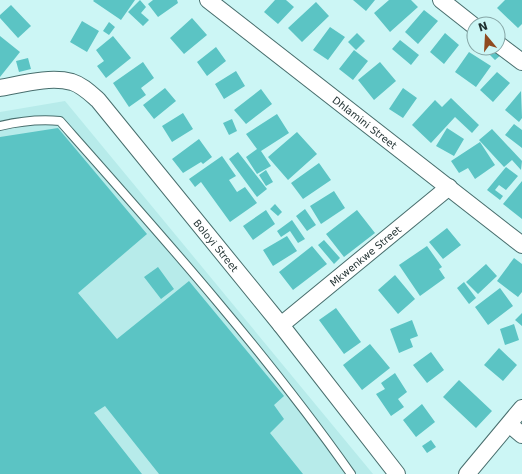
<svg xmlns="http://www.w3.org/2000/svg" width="522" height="474" viewBox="0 0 522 474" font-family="'DejaVu Sans',sans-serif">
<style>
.built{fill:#b7ebea}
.building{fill:#5bc4c4}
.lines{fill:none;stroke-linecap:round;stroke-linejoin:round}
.lane-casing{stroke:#486e6d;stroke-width:10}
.street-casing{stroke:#486e6d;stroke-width:18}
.lane{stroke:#fff;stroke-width:8}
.street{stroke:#fff;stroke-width:16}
.labels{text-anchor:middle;stroke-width:3;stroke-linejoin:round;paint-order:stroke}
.street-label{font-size:10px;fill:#1e2f2f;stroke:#ccf6f5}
</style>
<rect width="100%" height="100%" fill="#ccf6f5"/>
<path class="built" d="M65 101 373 474H0V112Z"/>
<path class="building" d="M94 0H135L121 20 93 1Z
M140 0 146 7 141 13 149 20 143 26 128 12Z
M153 0H177L178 3 158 17 148 4Z
M275 0H286L294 7 278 24 264 12Z
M353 0H375L366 11Z
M389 0H411L418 7 390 32 374 13Z
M505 0H522V24L518 28 497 8Z
M316 2 329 16 302 42 288 28Z
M11 5 31 26 18 38 0 18V15Z
M424 10 438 21 418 44 405 32Z
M192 18 207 35 184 54 170 38Z
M82 21 99 31 87 52 70 42Z
M109 22 115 27 109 35 103 31Z
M330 27 345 37 328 60 313 50Z
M357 33 365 41 356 50 348 42Z
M445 33 459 45 444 64 430 52Z
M0 36 20 52 0 77Z
M113 36 131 58 106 78 97 66 104 61 96 50Z
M400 40 419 55 411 65 392 49Z
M216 47 226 61 207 76 197 62Z
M483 48H497L502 54 495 60Z
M354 50 368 61 353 80 339 69Z
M469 52 491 66 476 87 455 72Z
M28 58 31 69 19 72 16 61Z
M143 62 154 78 141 88 146 95 129 107 113 83Z
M380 62 396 81 374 100 358 80Z
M236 71 245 86 224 99 215 84Z
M497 72 510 83 493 102 480 90Z
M165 88 176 101 154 119 143 105Z
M403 88 417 98 403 118 389 109Z
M261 89 272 104 246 124 234 110Z
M521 91 522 118 519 122 505 110Z
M451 98 479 125 472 133 455 117 431 143 412 125 435 100 442 107Z
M183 113 193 129 172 142 162 126Z
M277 114 289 133 261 151 271 166 257 174 246 157 257 149 246 134Z
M232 119 237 131 229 135 223 123Z
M514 124 522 130V148L505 135Z
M58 128 147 234 78 293 117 339 189 281 284 396 274 405 284 419 270 433 303 474H159L105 406 94 413 142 474H0V137Z
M447 128 464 139 454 156 436 146Z
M492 129 522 161 521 170 512 160 504 167 479 140Z
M297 132 317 154 288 180 268 157Z
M199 139 212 157 203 164 201 162 183 173 172 159Z
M480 142 495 165 475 179 468 168 459 173 451 161Z
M238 152 267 189 257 197 229 159Z
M222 156 236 176 229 180 237 192 245 187 257 203 230 222 201 182 195 187 189 179Z
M319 163 331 180 303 199 291 183Z
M506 167 518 176 506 190 499 185 495 190 503 196 500 200 487 190Z
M266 170 273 182 266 186 259 175Z
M522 181V219L503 204Z
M334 191 345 208 321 224 310 206Z
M275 204 282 212 278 216 270 209Z
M305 209 316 225 307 231 296 216Z
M266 210 275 224 253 240 243 226Z
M357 210 375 233 344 257 326 234Z
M292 220 305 239 298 243 290 231 281 237 277 231Z
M447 228 461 245 443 259 429 242Z
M287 236 297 251 273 266 263 250Z
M324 240 340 258 334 264 318 245Z
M312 246 327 264 293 290 279 272Z
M427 246 442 267 439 269 445 278 420 296 399 265Z
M514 258 522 264V292L518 297 497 281Z
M486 264 497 276 478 294 466 282Z
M158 267 174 289 161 299 144 277Z
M395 275 415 299 398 314 378 290Z
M464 282 476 298 469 304 457 288Z
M500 288 513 306 488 325 475 307Z
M336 308 361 342 344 354 319 320Z
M522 313V326L515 320Z
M412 320 418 336 410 339 413 347 399 353 390 329Z
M514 324 519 340 505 345 500 329Z
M370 344 390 368 362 390 343 365Z
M499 348 517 365 503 381 484 365Z
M431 352 444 370 427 383 413 365Z
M395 373 407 392 398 399 404 407 391 416 376 394 385 389 381 383Z
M459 380 492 411 476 428 443 397Z
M422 404 435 422 416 437 403 420Z
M431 440 436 447 427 453 422 446Z"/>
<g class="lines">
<g class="lane-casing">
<path id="lane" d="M0 126C21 121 39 119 60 121 161 235 263 349 351 474"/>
</g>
<g class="street-casing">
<g id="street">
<path id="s1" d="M208 0 522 245"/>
<path d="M441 0 474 26"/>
<path d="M498 44 522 62"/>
<path id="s2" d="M0 88C22 84 50 76 72 82 82 85 90 93 98 100L281 325 397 474"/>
<path id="s3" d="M281 325 449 187"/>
<path d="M510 425 522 435"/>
<path d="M467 474 522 408"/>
</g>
</g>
<use href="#lane" class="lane"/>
<use href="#street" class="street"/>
</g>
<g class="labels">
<g class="street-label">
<text dy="4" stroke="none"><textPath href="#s1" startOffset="199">Dhlamini Street</textPath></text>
<text dy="4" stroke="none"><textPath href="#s2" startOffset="292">Boloyi Street</textPath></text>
<text dy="4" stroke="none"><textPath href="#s3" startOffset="109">Mkwenkwe Street</textPath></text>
</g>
</g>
<g transform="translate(486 36) rotate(342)"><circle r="19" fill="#ccf6f5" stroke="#86a6a6"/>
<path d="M0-3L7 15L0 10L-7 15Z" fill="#8f4a1f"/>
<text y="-6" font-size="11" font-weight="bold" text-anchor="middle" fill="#1e2f2f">N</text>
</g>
</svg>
